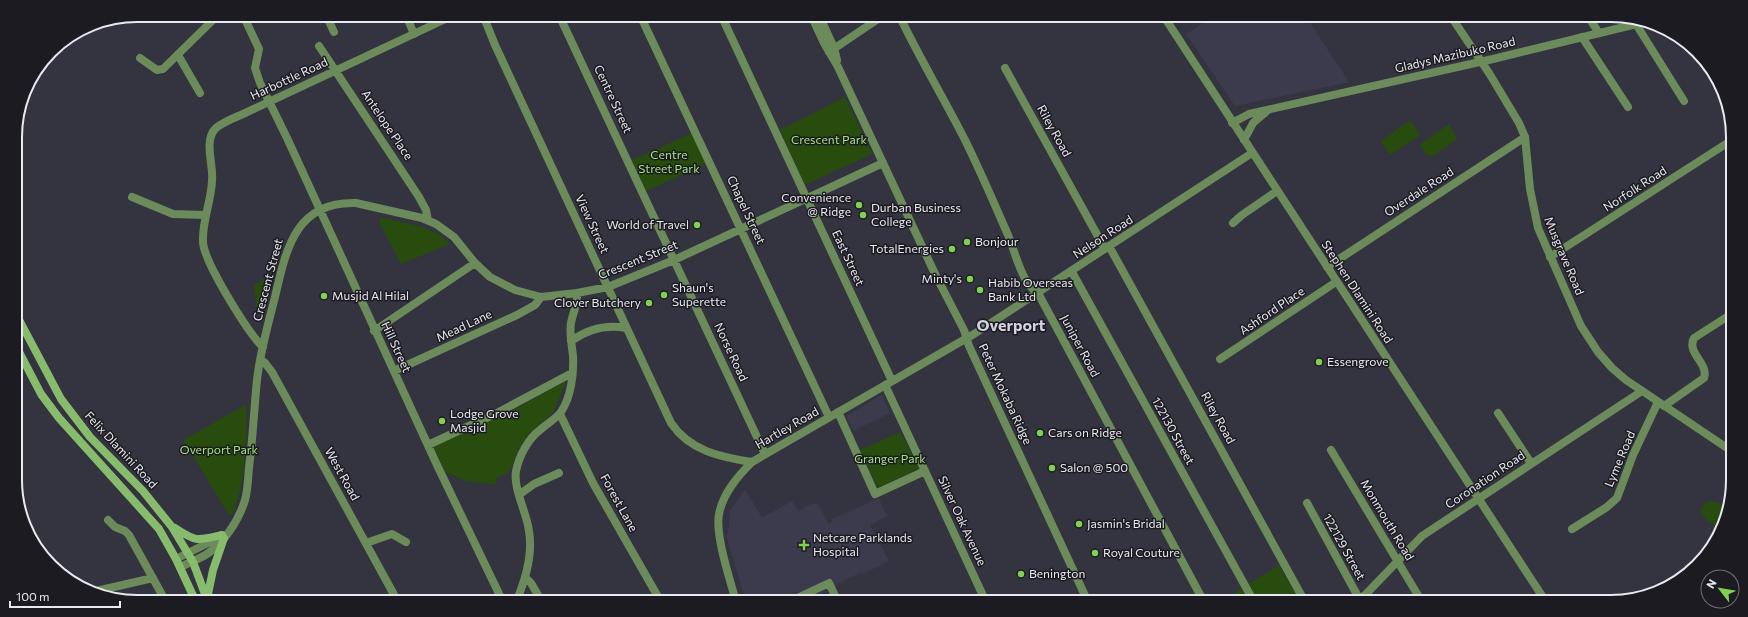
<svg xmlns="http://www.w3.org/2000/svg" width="1748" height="617" viewBox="0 0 1748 617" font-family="Commissioner,sans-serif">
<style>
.built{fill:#3c3b4e}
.green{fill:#274c0d}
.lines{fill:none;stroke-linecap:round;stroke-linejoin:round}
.minor{stroke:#6b8b5a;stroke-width:8}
.tertiary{stroke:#6b8b5a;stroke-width:8}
.secondary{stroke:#88bc6d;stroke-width:8}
.poi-dot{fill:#80d051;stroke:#1c1b21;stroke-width:1.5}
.labels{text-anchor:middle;stroke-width:3;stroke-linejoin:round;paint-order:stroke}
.street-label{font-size:12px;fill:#e9e9f1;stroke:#1c1b21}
.park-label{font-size:12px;fill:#a2e47f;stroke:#1c1b21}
.poi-label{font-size:12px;fill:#e9e9f1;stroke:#1c1b21;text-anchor:start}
.district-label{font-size:16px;font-weight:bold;fill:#d3d2e3;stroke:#1c1b21}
.rim{fill:none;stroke:#e9e9f1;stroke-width:2}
</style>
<rect width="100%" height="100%" fill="#343340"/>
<path class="built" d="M1216 15H1305L1349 82 1235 106 1186 34Z
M882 395 890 413 853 431 846 416Z
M745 489 762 518 792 501 798 511 813 503 814 504 817 503 829 524 833 521 832 519 879 498 887 516 870 525 889 561 863 574 862 572 845 580 807 602H746L726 535 728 532 730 511Z"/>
<path class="green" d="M845 97 872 154 805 185 780 130Z
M1410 120 1420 135 1390 155 1381 141Z
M1449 124 1457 139 1432 157 1425 154 1420 144Z
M692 133 706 164 646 191 632 160Z
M381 217 423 227 439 234 450 244 401 264 379 222Z
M273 274 268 297 257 312 254 285Z
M566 381 554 411 530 433 520 446 509 472 495 479 496 485 466 481 445 472 433 446 502 416Z
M247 404C246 434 246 488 232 514L229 515 183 440Z
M900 432 919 468 878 488 860 450Z
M1709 501 1719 503 1728 509 1727 519 1722 529 1709 522 1700 513 1703 505Z
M1279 565 1300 602H1220Z"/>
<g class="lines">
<path class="minor" d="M243 15 259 49 255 68 260 83 287 138 437 465 503 602
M326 15 334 32
M406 15 414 34
M483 15 495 45 671 423C690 451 720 457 752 462
M559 15 765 454
M640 15 829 417
M721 15 892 381
M899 15C919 57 943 97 964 138 980 170 994 203 1008 235 1015 251 1022 285 1038 293L1204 602
M1587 15 1599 33
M1636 24 1684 101
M1582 37 1628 107
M319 46 419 197 426 210 428 220
M829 52 884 15
M178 55 200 93
M140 58 157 70 163 69 218 15
M1005 68 1105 249
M132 197 173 214 205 215
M1233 223 1242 215 1277 191
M1109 246 1305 602
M1550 257 1732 140
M1327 267 1525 137
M1072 272 1254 602
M374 331 475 263
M571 341C588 329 605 324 626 328
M263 347C248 333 204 262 203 242 202 221 211 202 212 181 214 166 203 140 216 128 223 122 234 118 243 114L454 15
M1220 359 1336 282
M261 360 265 363 272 372 398 602
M394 371 517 315 535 305 541 297
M885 385 986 602
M1664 406 1704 378C1709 363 1686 353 1694 338L1733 313
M838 412 875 494 925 471
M1498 413 1531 463
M560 414 593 483 661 602
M428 445 497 413 572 373
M1331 450 1422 602
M520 494 534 484 559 473
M1307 503 1361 602
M108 520 115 527 125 531 129 535 166 602
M1572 529 1607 507 1617 498 1633 455 1658 402
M366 543 392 534 406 542
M176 559 220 537
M180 567C189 563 199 559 207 554 224 543 239 520 245 500 248 490 248 478 249 467 253 438 254 409 257 380 260 352 268 325 275 297 286 250 295 201 356 203L422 218 436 224 454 237 475 263 490 277 515 290 541 297 577 293 608 287 674 260 883 163
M525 577 531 583 542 602
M92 592 153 578
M516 602C525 581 533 554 529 531 527 513 513 489 516 471 519 456 528 439 540 430 546 424 556 419 561 412 571 397 574 374 573 356 572 345 569 334 571 323 573 312 578 304 577 293
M736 602C730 579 715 536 719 514 723 493 738 476 752 462L974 334 1252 153
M789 602 829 583 838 602
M1354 602 1365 595 1422 536 1642 391"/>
<path class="tertiary" d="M811 15 824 43 838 67 936 276 964 330 969 346 1088 602
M819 15 834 48 837 60
M1163 15 1546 602
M1450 15 1489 73 1519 123 1525 137 1530 189 1538 228 1581 326 1598 352 1612 368 1626 380 1733 452
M1232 123 1249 114 1493 59 1649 21
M1244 140 1253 123 1266 112"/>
<path class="secondary" d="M16 314 61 399 90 437 143 491 172 527 193 562 208 602
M16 346 41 394 59 418 159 529 176 559 196 602
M175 528C196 542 197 541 222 535
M207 599 213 570 224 538"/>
</g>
<g class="poi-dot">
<circle cx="859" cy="205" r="4"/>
<circle cx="863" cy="215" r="4"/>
<circle cx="697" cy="225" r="4"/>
<circle cx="967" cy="242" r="4"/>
<circle cx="952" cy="249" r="4"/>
<circle cx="970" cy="279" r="4"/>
<circle cx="980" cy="290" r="4"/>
<circle cx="664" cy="295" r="4"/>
<circle cx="324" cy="296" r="4"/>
<circle cx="649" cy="303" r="4"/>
<circle cx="1319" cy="362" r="4"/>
<circle cx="442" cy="421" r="4"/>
<circle cx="1040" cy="433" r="4"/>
<circle cx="1052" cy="468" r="4"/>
<circle cx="1079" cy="524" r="4"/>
<path d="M802 539h4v4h4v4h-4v4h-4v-4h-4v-4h4z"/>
<circle cx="1095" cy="553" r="4"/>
<circle cx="1021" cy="574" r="4"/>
</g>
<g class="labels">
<g class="street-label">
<text transform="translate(1455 55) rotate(-13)" y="4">Gladys Mazibuko Road</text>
<text transform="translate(289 79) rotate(-25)" y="4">Harbottle Road</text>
<text transform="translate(613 99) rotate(65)" y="4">Centre Street</text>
<text transform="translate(387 125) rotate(56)" y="4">Antelope Place</text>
<text transform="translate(1054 131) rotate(61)" y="4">Riley Road</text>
<text transform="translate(1635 189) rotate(-33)" y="4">Norfolk Road</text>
<text transform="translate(1419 192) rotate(-33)" y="4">Overdale Road</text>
<text transform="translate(746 210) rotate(65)" y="4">Chapel Street</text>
<text transform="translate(592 224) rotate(65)" y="4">View Street</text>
<text transform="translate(1103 237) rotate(-33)" y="4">Nelson Road</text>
<text transform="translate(1564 256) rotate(67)" y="4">Musgrave Road</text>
<text transform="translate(848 258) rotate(65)" y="4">East Street</text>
<text transform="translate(638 260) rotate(-22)" y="4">Crescent Street</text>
<text transform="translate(268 280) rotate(-75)" y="4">Crescent Street</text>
<text transform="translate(1357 292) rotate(57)" y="4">Stephen Dlamini Road</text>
<text transform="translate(1272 311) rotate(-34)" y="4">Ashford Place</text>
<text transform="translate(464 326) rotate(-25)" y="4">Mead Lane</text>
<text transform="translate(1080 346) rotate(62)" y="4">Juniper Road</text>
<text transform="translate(396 347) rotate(65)" y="4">Hill Street</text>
<text transform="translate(731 352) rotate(65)" y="4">Norse Road</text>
<text transform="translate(1005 394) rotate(65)" y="4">Peter Mokaba Ridge</text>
<text transform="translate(1218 418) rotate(61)" y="4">Riley Road</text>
<text transform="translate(787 428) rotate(-30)" y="4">Hartley Road</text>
<text transform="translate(1173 431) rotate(61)" y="4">122130 Street</text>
<text transform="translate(121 450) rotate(47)" y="4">Felix Dlamini Road</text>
<text transform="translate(1620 459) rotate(-67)" y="4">Lyme Road</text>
<text transform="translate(342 474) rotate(61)" y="4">West Road</text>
<text transform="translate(1485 480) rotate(-34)" y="4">Coronation Road</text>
<text transform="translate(619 503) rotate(61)" y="4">Forest Lane</text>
<text transform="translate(1387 520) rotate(59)" y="4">Monmouth Road</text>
<text transform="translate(962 521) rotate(65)" y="4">Silver Oak Avenue</text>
<text transform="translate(1344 547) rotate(61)" y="4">122129 Street</text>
</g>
<g class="park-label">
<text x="829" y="144">Crescent Park</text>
<text x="669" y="159">Centre<tspan x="669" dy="14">Street Park</tspan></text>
<text x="219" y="454">Overport Park</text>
<text x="890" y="463">Granger Park</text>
</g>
<g class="poi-label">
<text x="851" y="202" text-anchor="end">Convenience<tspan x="851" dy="14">@ Ridge</tspan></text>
<text x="871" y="212">Durban Business<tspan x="871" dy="14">College</tspan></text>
<text x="689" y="229" text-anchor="end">World of Travel</text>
<text x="975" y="246">Bonjour</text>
<text x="944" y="253" text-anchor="end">TotalEnergies</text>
<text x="962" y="283" text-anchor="end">Minty's</text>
<text x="988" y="287">Habib Overseas<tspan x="988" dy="14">Bank Ltd</tspan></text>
<text x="672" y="292">Shaun's<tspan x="672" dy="14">Superette</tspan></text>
<text x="332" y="300">Musjid Al Hilal</text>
<text x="641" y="307" text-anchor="end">Clover Butchery</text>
<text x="1327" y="366">Essengrove</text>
<text x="450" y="418">Lodge Grove<tspan x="450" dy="14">Masjid</tspan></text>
<text x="1048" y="437">Cars on Ridge</text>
<text x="1060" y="472">Salon @ 500</text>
<text x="1087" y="528">Jasmin's Bridal</text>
<text x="813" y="542">Netcare Parklands<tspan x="813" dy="14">Hospital</tspan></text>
<text x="1103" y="557">Royal Couture</text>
<text x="1029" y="578">Benington</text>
</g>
<g class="district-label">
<text x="1011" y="331">Overport</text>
</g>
</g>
<path d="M0 0H1748V617H0ZM137 22H1611A115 115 0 0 1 1726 137V480A115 115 0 0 1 1611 595H137A115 115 0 0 1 22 480V137A115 115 0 0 1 137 22Z" fill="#1c1b21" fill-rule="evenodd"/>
<path class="rim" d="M137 22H1611A115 115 0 0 1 1726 137V480A115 115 0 0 1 1611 595H137A115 115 0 0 1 22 480V137A115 115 0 0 1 137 22Z"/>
<g transform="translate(1720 589) rotate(301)"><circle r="19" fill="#1c1b21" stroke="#6e6d74"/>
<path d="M0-3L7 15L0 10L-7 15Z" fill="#80d051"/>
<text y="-6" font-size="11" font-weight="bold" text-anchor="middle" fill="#e9e9f1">N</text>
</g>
<path d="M10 601v6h110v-6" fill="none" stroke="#e9e9f1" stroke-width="2"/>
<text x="16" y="601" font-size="12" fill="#e9e9f1" stroke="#1c1b21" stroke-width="3" paint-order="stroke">100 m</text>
</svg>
